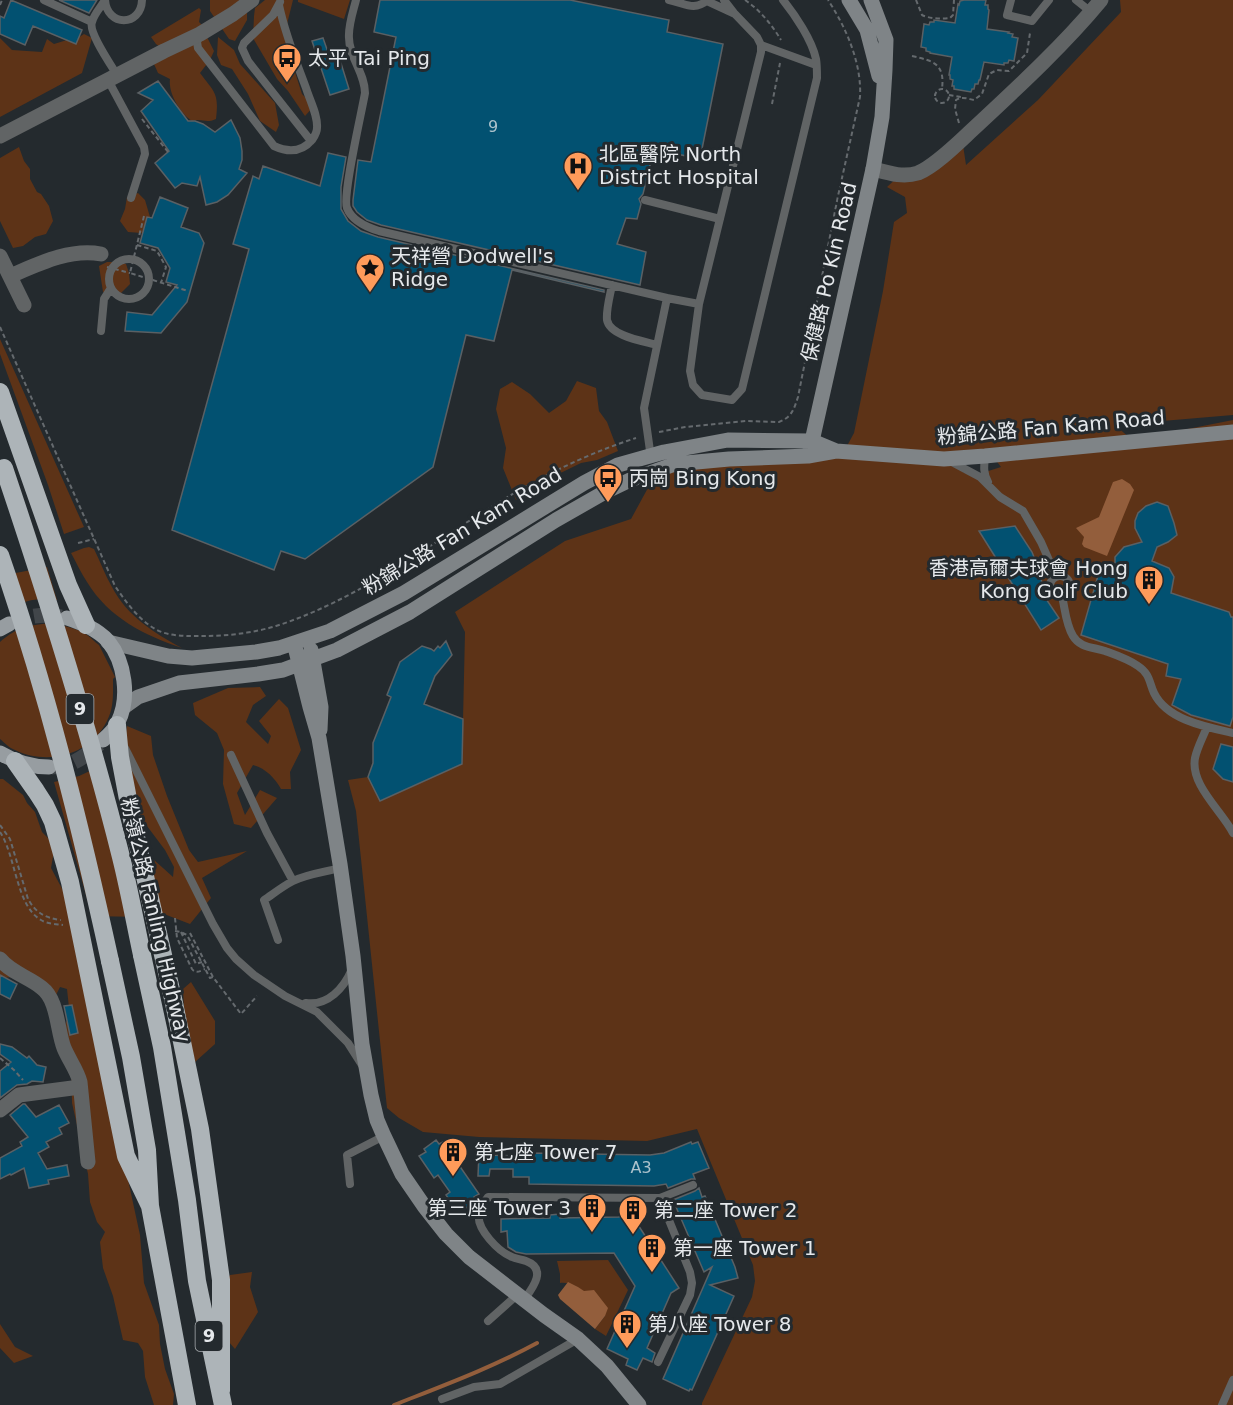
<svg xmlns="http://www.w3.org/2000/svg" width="1233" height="1405" viewBox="0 0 1233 1405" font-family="'DejaVu Sans','Noto Sans SC',sans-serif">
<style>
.green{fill:#5d3317;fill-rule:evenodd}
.water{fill:#935e3c}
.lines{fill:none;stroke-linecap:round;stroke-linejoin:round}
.stream{stroke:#935e3c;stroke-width:4}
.building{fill:#025171;stroke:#5a6064;stroke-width:1.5}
.primary-tunnel{stroke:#41464a;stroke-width:15;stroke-dasharray:15 8;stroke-linecap:butt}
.path{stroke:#656a6e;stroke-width:2;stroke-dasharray:4.5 3;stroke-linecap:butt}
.lane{stroke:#616465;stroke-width:8}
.street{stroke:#616465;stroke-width:15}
.secondary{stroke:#7f8487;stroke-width:15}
.primary{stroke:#979da1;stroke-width:15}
.highway{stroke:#adb4b8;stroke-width:18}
.highway-bridge{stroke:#adb4b8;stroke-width:18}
.labels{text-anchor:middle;stroke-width:6;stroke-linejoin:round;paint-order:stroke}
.number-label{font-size:16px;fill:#acc2cc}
.shield{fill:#242a2e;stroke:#abafb2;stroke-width:1.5}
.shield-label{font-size:18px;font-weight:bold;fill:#e5e8eb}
.poi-label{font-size:20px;fill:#e5e8eb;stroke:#242a2e;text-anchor:start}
.street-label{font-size:20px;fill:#e5e8eb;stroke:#242a2e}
</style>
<rect width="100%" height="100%" fill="#242a2e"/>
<path class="green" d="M210 0H249L247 6V20L235 41 229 39 210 11Z
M265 0H293L287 24 291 35 286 51 293 66 302 94 314 106 305 116 288 91 277 79 253 38 254 16 255 8Z
M298 0H350L344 19 298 2Z
M1120 0H1233V415L1115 425 1132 440 1233 420V1405H702V1403L752 1297 755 1281 753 1265 697 1129 647 1141 479 1137 423 1132 399 1118 387 1108 356 811 348 780 368 777 380 801 462 764 465 632 455 612 565 541 631 519 655 475 730 461 841 457 854 433 883 291 894 222 907 213 905 197 887 187 901 174 922 168 962 138 966 165 1038 100 1121 12ZM948 455H992L1001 467 982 473H964Z
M199 8 201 10 199 22 208 31 207 37 214 51 210 60 200 73C215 93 219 93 216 119 205 124 203 118 192 121 180 113 168 93 170 79L158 73 154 64 164 50 156 44 151 37Z
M84 34 92 38 82 73 0 117V38L12 50 42 52 47 39 54 44 67 40 76 44 78 38Z
M218 37 234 50 240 64 275 103 279 125 276 132 260 121 248 94 232 69 221 65 217 55Z
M19 147 24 161 30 169V179L37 192 41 194 49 206 53 221 46 234 35 237 23 246 13 248 0 221V158Z
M138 193 145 200 150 217 149 227 142 233 128 232 120 221 125 209 127 197Z
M107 262H117L126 264 129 273 130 284 119 295 117 291 103 292 99 266Z
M0 339 84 527 64 534 48 485 0 354Z
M577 381 596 388 599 411 607 422 618 451 597 460 581 463 526 490 516 500 503 468 506 448 496 409 500 389 512 382 530 394 549 413 566 401Z
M89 547 94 549C100 561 105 575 112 587 127 616 154 633 182 648 144 635 109 618 87 582 81 573 76 562 71 553L84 548Z
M47 567 57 600C36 598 29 599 10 608L0 576Z
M52 623C63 626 77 628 87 635 92 638 94 642 99 645L115 677 113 679C113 694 114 708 107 721 90 755 48 766 15 750 9 748 5 743 0 739V642C17 627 30 625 52 623Z
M260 687 266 696 253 705 246 722 268 744 271 736 259 721 279 699 288 708 301 750 290 772 291 789H281C275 778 265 768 253 765L237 793 245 815 260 790 277 798 251 828 234 824 223 784 224 750 217 733 195 715 193 703 228 688Z
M127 726 151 736 153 755 167 796 189 850 198 862 247 851 202 878 211 898 190 924 164 914 148 917 136 861 153 859 173 877 174 867 165 850 144 822 130 838 118 787Z
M92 770 140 917 92 916 54 782 79 776Z
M0 779H3L23 795 27 803 35 812 42 832 48 838 54 851 51 868 67 898 140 1235 144 1283 159 1325 160 1344 165 1369 174 1394 173 1405H154L145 1377 143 1351 138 1343 123 1340 113 1296 103 1268 100 1242 105 1232 97 1222 90 1202 88 1174 72 1103 71 1057 64 1036 66 1022 70 1017 67 989 60 987 56 995 12 977 4 978 0 975Z
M191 982 215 1021V1044L195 1062C186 1038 184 1014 183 989Z
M608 1260 628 1290 606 1336 595 1329 605 1316C593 1302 580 1281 560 1283V1274L557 1261Z
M252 1272 250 1287 258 1312 235 1349 228 1341 224 1285 230 1275Z
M0 1324 15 1347 33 1356 14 1363 0 1348Z"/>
<path class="water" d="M1122 479 1130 484 1134 490 1107 556 1084 547 1082 544 1084 537 1076 528 1099 517 1113 482Z
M568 1282 578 1287 584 1291 594 1290 608 1308 605 1316 595 1329 560 1299 558 1295Z"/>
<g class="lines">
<path class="stream" d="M394 1405C442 1386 491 1368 537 1343"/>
</g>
<path class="building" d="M11 0 82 30 76 44 33 26 25 45 0 34V16L4 18Z
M59 0H97L89 13Z
M380 0H570L669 20 667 32 723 44 700 159 654 149 643 194 639 199 641 204 637 219 626 218 617 244 646 252 640 285 381 225 367 220 357 212 353 206V200L358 160 371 162 396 37 374 32Z
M964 0H986L985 5H988V9L989 10 987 29 1009 32 1008 33 1013 34 1012 37 1018 38 1014 61 1009 60 1008 63H1004V65L984 62 980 80H979L978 84H975L974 89H972L971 92 954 89V86H952L953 80 950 79V75H949L952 57 930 53V52L926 51V48L921 47 924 24 929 25 930 22H934V20L955 23 958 4 959 5 960 1Z
M323 38 329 55 335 52 338 61 340 60 349 89 330 95 312 41Z
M158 81 188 121H195L203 124 215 132 231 120 240 138 242 151V160L239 169 247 173 228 195 217 202 206 205 200 177 197 186 182 183 175 188 155 163 169 151 141 111 153 100 138 93Z
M328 153 346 157 341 187V209L348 221 361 231 378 237 604 290V292L512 270 494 341 466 335 433 467 305 559 281 551 274 570 172 530 249 249 233 244 253 176 259 179 263 166 320 186Z
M160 197 188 208 181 227 199 233 204 243 187 302 161 333 125 331 127 312 152 315 177 285 166 282 170 268 158 248 140 243 147 217 152 218Z
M1157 502 1168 506 1174 523 1177 535 1168 542 1157 547 1152 561 1169 568 1174 577 1171 593 1229 612 1231 617H1233V717L1230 726 1191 715 1172 705 1181 679 1166 676 1168 664 1081 635 1099 572 1115 575V557L1124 547 1142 542 1135 528V521L1138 513 1146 506Z
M1015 526 1032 552 1040 572 1044 596 1059 618 1041 630 979 531Z
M446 641 452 655 435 676 424 704 463 719 462 764 380 801 368 777 373 763V743L391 697 387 695 400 662 422 646 431 649 434 651 438 646 440 648Z
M1221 744 1233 747V782L1223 779 1213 769Z
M0 975 17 984 10 999 0 994Z
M72 1005 78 1033 70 1035 64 1006Z
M0 1044 12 1047 27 1058 29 1056 37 1065 46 1067 43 1082 32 1081 27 1084 17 1085 0 1098V1071L11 1062 0 1054Z
M23 1104H25L36 1117 59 1105 69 1123 59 1128 62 1134 46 1142 49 1147 38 1153 47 1169 67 1165 69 1176 48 1180 49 1184 29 1188 24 1168 11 1175 10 1174 0 1179V1158L22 1146 20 1142 28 1137 10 1115Z
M436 1140 439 1144 443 1142 479 1194 474 1197 477 1201 464 1209 459 1201 453 1206 446 1195 450 1192 438 1175 434 1178 419 1156 426 1152 424 1149Z
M691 1142 692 1144 698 1142 709 1168 693 1174 695 1179H691L668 1188 666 1184 654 1186 529 1184V1177H513V1169H490L489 1176H478L479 1153H489V1155L514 1156V1154L526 1153 650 1155 664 1153Z
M699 1188 702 1197 705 1196 709 1205 735 1267 738 1278 710 1285 734 1296 692 1390 690 1389 689 1391 663 1379 712 1267 704 1272 673 1200 695 1191Z
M629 1211 679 1288 671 1293 647 1348 655 1353 652 1362 643 1358 637 1370 626 1365 628 1359 607 1349 635 1286 614 1253 526 1254 516 1252 508 1247 507 1231 501 1232V1219L550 1218V1215L560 1214V1218L619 1217Z"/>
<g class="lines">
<path class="primary-tunnel" d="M12 623C28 616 44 613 61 617
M52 767C71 767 85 757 99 744"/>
<path class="path" d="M745 0C760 10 772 25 781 40
M916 0 922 15C930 19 942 19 950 18L953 15 954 0
M0 5 2 0
M912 56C934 61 945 64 942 89
M935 96a7 7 0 1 1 14 0a7 7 0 1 1-14 0Z
M949 95 961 97
M772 104 780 63
M142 119 168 152
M959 123 955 109 956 100C962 96 968 99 974 100L982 94 989 74 997 70 1009 71 1027 53 1030 33
M144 216 130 273 188 291
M137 245 157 251 166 267 161 283
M107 267 130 273
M0 327 115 586C126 602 138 619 155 629 169 637 188 636 204 636 227 636 253 633 276 626 358 600 428 545 501 501 544 475 589 453 636 438
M659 432 685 427 746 421 779 422C792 417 794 409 798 397L838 196 860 97C862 64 846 27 828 0
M78 543 94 539
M0 825 10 839 28 899C36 913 45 918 61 920
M0 832C16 856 16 906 41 920 47 924 56 924 63 925
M175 918 177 938 192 969C196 974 200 971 205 969
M175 931 181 932 187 935 210 978 213 977
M181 932 196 964 202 962
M190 933 213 977 241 1014 257 996
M0 1058 14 1070 23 1080"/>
<path class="lane" d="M44 0 92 22
M105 0C101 7 94 14 92 22 88 32 111 65 117 75
M105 0C107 27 141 27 142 0
M356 0C353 12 348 26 349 38 349 57 365 73 365 93 362 111 342 196 347 208 352 221 366 227 379 231L667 298
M669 0C685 3 693 12 708 0
M1011 0 1007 15 1032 21 1049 0
M1076 0 1091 12
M707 1 733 13
M280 2 273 15 244 43 242 48 248 61 311 141
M200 34 197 42 198 48 274 146C287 152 301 153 312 140 314 137 317 133 317 128 318 115 310 101 306 88 296 61 285 34 279 5
M761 45 816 65
M108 80 144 147 145 154 131 198
M645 200 720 219
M109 279a20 20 0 1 1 40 0a20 20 0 1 1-40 0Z
M612 285C610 296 606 309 607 320 610 336 643 341 657 345
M699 304 690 371 693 385 702 395 732 400 742 389 817 78C817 72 817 65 816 59 812 40 795 15 783 0
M101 331 104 299 111 288
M985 456C984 466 983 473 988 482
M651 458 644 408 667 298 699 304 761 52V45L757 37 734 13 724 0
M950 461 980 477 1000 497 1023 511 1041 542 1056 576
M1050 586a10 10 0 1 1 20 0a10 10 0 1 1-20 0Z
M1062 596C1065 609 1066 625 1073 636 1080 648 1093 647 1105 651 1116 655 1128 659 1138 666 1150 674 1149 682 1154 693 1167 720 1206 727 1233 733
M1207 727C1203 737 1197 748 1195 758 1190 785 1222 811 1233 833
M125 748 213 924 227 948 236 959 254 975 285 996 317 1012 348 1043 362 1065
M231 755 267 833 293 881
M278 940 264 900C273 894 283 886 293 881 307 874 325 872 340 868
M306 1003C328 1006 344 988 352 969
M350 1184 347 1155 384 1136
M524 1300C532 1289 548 1269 526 1261 521 1259 516 1259 512 1257 499 1252 476 1229 479 1214 480 1207 484 1202 488 1197L660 1198 693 1185
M488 1321 517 1295
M658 1362 690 1295 692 1283 690 1272 660 1198
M442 1399 474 1387 500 1384 578 1339
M1222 1405 1233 1380"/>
<path class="street" d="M0 136 164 51 200 34 233 14 252 0
M873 169C888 173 903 178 918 173 935 166 958 143 972 130 1016 89 1063 46 1101 0
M0 256 24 305
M10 276C38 264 70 248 101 254
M0 959C11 973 29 977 42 988 58 1000 57 1030 64 1048 69 1060 77 1070 80 1082L88 1162
M0 1110 19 1095 80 1087"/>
<path class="secondary" d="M849 0 867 30 879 76
M810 450 873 169 882 117 885 70 886 40 871 0
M108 642 168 656 192 658 256 652 279 648 330 631 404 593 584 483 618 465 664 452 728 440 812 441 836 451
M294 643 310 707 319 738 340 864 353 956 362 1044 371 1095 377 1120 383 1134 402 1174 424 1206 446 1234 469 1257 544 1315 578 1339 607 1366 639 1405
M311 650 321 707 320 730
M124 707 138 697 179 683 258 674 283 670 337 650 410 612 556 520 605 492 630 480 675 464 729 459 808 456 836 451 944 459 985 456 1233 432"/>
<path class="primary" d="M67 618C82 623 97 629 108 641 125 662 130 698 118 722 115 729 109 735 103 740
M0 629 9 624
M0 753C15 762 31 767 49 767"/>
<path class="highway" d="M0 392 68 585 86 625
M117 725 120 757 131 815 174 1003 200 1129 221 1280V1391
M15 761 36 791 45 805 53 822 70 882 126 1156 150 1206
M142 955 162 1047 187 1200 197 1281 223 1405
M110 961 131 1057 147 1150 150 1206 187 1405"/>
<path class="highway-bridge" d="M4 468C47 596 88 725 121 857 129 889 135 922 142 955
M0 555C46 687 80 824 110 961"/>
</g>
<defs>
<g id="bus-pin" transform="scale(1.5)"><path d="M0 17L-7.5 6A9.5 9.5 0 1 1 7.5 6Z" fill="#ff9b5a" stroke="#242a2e"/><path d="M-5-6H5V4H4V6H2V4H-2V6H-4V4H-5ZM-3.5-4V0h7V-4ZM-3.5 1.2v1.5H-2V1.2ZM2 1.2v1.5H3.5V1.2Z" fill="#111"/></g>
<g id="hospital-pin" transform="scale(1.5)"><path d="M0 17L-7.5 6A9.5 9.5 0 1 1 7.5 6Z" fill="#ff9b5a" stroke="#242a2e"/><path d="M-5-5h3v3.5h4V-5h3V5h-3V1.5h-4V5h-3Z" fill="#111"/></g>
<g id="sight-pin" transform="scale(1.5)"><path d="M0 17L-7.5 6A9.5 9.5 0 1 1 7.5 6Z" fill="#ff9b5a" stroke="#242a2e"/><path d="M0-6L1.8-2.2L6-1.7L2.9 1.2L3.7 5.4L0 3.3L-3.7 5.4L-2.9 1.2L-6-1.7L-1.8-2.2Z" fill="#111"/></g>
<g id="building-pin" transform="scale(1.5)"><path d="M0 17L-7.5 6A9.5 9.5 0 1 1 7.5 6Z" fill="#ff9b5a" stroke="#242a2e"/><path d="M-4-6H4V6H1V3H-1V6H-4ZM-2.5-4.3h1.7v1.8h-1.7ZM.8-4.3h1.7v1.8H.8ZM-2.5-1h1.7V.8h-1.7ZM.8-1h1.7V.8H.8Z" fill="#111"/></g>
</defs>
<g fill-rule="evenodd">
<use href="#bus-pin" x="287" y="58"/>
<use href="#hospital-pin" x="578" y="166"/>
<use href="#sight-pin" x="370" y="268"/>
<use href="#bus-pin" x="608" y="478"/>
<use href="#building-pin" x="1149" y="580"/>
<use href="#building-pin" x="453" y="1152"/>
<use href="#building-pin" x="592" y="1208"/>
<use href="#building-pin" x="633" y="1210"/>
<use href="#building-pin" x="652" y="1248"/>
<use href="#building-pin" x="627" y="1324"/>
</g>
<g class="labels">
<g class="number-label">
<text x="493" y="132">9</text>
<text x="641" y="1173">A3</text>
</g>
<g class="shield">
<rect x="66.5" y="694" width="27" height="30" rx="4.5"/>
<rect x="195.5" y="1321" width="27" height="30" rx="4.5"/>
</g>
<g class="shield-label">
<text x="80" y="715">9</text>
<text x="209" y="1342">9</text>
</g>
<g class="poi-label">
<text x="308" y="65">太平 Tai Ping</text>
<text x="599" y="161">北區醫院 North<tspan x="599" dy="23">District Hospital</tspan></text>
<text x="391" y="263">天祥營 Dodwell's<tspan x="391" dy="23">Ridge</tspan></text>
<text x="629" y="485">丙崗 Bing Kong</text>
<text x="1128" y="575" text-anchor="end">香港高爾夫球會 Hong<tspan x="1128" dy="23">Kong Golf Club</tspan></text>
<text x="474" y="1159">第七座 Tower 7</text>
<text x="571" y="1215" text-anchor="end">第三座 Tower 3</text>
<text x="654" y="1217">第二座 Tower 2</text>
<text x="673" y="1255">第一座 Tower 1</text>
<text x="648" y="1331">第八座 Tower 8</text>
</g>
<g class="street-label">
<text transform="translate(829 272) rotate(-77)" y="7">保健路 Po Kin Road</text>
<text transform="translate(1051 427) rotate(-5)" y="7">粉錦公路 Fan Kam Road</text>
<text transform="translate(462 531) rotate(-31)" y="7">粉錦公路 Fan Kam Road</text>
<text transform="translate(156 920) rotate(77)" y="7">粉嶺公路 Fanling Highway</text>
</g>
</g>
</svg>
